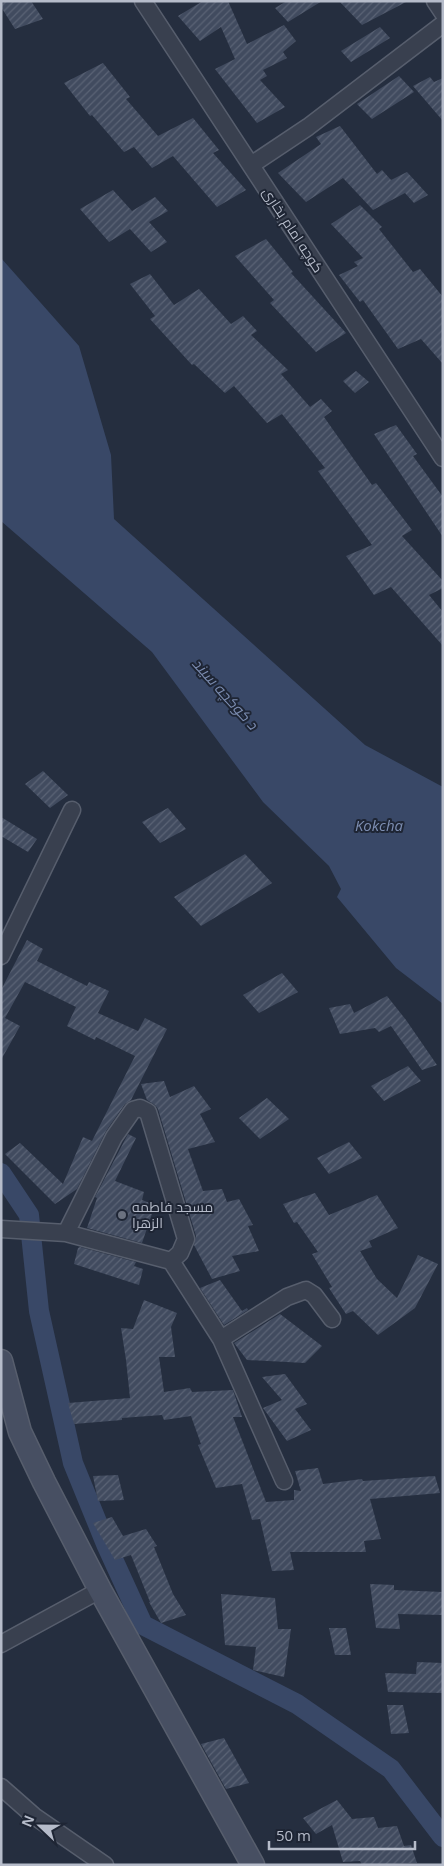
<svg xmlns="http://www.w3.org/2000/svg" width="444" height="1866" viewBox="0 0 444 1866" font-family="'Open Sans',Cairo,sans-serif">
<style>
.water{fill:#394867}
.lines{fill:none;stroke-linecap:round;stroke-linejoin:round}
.canal{stroke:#394867;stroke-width:20}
.building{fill:url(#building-hatch)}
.street-casing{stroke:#575e6d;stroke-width:19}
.secondary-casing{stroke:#575e6d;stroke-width:25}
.street{stroke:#39404f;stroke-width:16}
.secondary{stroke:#474f62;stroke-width:22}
.worship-dot{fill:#6b7280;stroke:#1e2534;stroke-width:2}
.labels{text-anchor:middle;stroke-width:4;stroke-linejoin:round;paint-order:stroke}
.street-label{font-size:14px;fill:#b6bcca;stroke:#1e2534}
.poi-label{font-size:14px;fill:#b6bcca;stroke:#1e2534;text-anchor:start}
.water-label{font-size:15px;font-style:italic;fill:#7d8eb2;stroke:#1e2534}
</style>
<defs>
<pattern id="building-hatch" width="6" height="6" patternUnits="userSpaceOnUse" patternTransform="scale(1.25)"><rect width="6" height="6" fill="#414b5f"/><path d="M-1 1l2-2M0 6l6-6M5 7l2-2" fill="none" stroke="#5a6375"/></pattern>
</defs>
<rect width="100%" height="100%" fill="#252e3f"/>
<path class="water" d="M1 258 79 346 111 455 114 519 365 745 443 787V1004L396 968 337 897 341 889 329 866 263 802 152 652 1 521Z"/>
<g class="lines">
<path class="canal" d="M1 1173 29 1215 39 1311 73 1463 106 1544 143 1625 297 1704 391 1769 443 1837"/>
</g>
<path class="building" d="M1 1H31L43 19 15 29 1 7Z
M203 1H228L247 44 284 25 296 41 283 52 287 58 263 70 267 76 260 80 285 107 257 123 215 69 235 59 221 27 200 41 178 16Z
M287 1H322L288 22 275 8Z
M339 1H408L362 25Z
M380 27 390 38 351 62 341 51Z
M103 63 130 97 126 99 158 136 193 118 219 150 213 153 246 190 217 207 173 156 152 168 134 147 124 152 92 115 90 116 64 83Z
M399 76 414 92 372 119 357 104Z
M430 77 434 82 443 78V121L413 86Z
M340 126 377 174 382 170 391 180 407 172 428 195 414 203 405 193 373 210 343 178 306 202 278 173 321 144 316 137Z
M113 190 132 211 155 197 168 211 149 222 167 242 151 252 130 229 109 242 80 209Z
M360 205 382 227 379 229 413 272 420 269 443 297V364L421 339 398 349 363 300 360 302 339 275 358 266 354 262 363 258 331 224Z
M266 239 293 272 291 273 346 333 316 352 270 303 274 300 235 256Z
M150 274 174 305 199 289 231 324 243 316 257 331 251 335 288 370 281 374 310 407 321 399 332 411 324 417 372 485 376 483 412 530 402 536 443 581V588L429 595 443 612V646L391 587 374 595 346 556 372 545 318 471 325 468 282 414 267 423 234 386 225 393 194 364 192 365 150 319 155 316 130 284Z
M356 371 369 382 355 393 343 381Z
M396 425 417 454 413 456 443 497V537L374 434Z
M43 771 68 795 50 808 25 784Z
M168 808 186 829 160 843 142 822Z
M1 817 37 839 28 852 1 836Z
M245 854 272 883 201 926 174 897Z
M27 940 43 949 37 961 87 986 89 982 109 991 98 1013 138 1031 145 1018 167 1029 131 1100 125 1104 106 1131 77 1189 55 1204 5 1154 20 1143 63 1184 83 1137 92 1141 135 1056 96 1037 95 1040 67 1026 76 1007 25 982 5 1018 20 1026 1 1060V990Z
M282 973 298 992 259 1013 243 995Z
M387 996 406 1020 437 1065 422 1070 391 1026 379 1032 375 1028 340 1034 329 1008 350 1004 354 1013Z
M408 1066 421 1081 384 1101 371 1086Z
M164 1081 170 1097 194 1086 211 1109 200 1114 215 1142 188 1149 203 1191 222 1189 227 1202 239 1199 253 1225 248 1226 259 1251 232 1256 240 1271 212 1279 194 1245 196 1236 158 1109 155 1105 147 1100 141 1084Z
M267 1098 289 1119 260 1139 239 1118Z
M128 1134 136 1138 115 1181 144 1192 142 1200 155 1205 142 1243 87 1228 97 1198 95 1197Z
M349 1142 362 1158 329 1174 317 1158Z
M315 1193 329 1215 377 1195 398 1228 369 1241 372 1247 360 1251 377 1279 397 1298 418 1255 438 1264 415 1308 378 1335 353 1311 346 1314 329 1288 332 1287 312 1254 318 1252 297 1222 294 1223 283 1204Z
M80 1247 136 1262 134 1266 143 1269 139 1285 74 1264 78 1248Z
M220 1280 242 1311 247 1308 248 1310 224 1325 200 1288Z
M144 1300 177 1313 171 1327 175 1357H159L164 1392 190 1388 192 1392 233 1390 242 1417H233L266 1502 294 1500V1490L301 1491 295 1471 318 1468 323 1484 362 1479 363 1481 435 1476 440 1493 370 1499 381 1539 364 1541 366 1552H290L294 1570 272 1571 260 1519 252 1520 242 1484 216 1488 198 1445 201 1444 191 1416 164 1420 162 1415 122 1418V1420L74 1424 68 1403 130 1398 126 1360 121 1328 133 1329Z
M280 1314 322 1346 305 1363 247 1360 234 1343Z
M285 1374 307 1404 295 1409 311 1430 287 1441 263 1408 282 1400 262 1377Z
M118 1475 124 1500 98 1501 93 1476Z
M112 1517 123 1536 146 1529 157 1546 154 1547 173 1594 186 1615 161 1623 149 1602H150L131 1555 115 1560 93 1523Z
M370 1584 394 1585V1590L443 1592V1615L398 1614 400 1629 376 1628Z
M221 1594 275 1598 278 1629H291L284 1677 253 1670 256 1647 225 1645Z
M329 1628H346L351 1655H335Z
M417 1662 443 1663V1693L388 1692 385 1673 416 1674Z
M387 1705H403L409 1733 391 1734Z
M224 1738 249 1783 226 1789 201 1744Z
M337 1800 352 1819 374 1817 378 1828 397 1826 404 1846 411 1845 417 1863 362 1865 360 1861 343 1862 332 1825 316 1834 303 1818Z"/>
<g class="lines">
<g class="street-casing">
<path id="street" d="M143 1 443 458
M435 1 443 13
M251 165 308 127 443 24
M1 956 72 810
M1 1229 66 1233 171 1261 221 1339 284 1481
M66 1233 114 1137 133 1110 140 1108 148 1112 186 1239 180 1253 171 1261
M221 1339 287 1297 306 1290 314 1295 332 1319
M1 1644 100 1590
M1 1787 34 1816 105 1865"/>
</g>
<g class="secondary-casing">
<path id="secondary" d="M1 1361 20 1432 44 1482 100 1590 253 1865"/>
</g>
<use href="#street" class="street"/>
<use href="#secondary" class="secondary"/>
</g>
<circle class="worship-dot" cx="122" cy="1215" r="5"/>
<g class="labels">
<g class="street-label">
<text transform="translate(293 230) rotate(57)" y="5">کوچه امام بخاری</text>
</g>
<g class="poi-label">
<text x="132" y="1212">مسجد فاطمه<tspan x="132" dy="16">الزهرا</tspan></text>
</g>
<g class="water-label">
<text transform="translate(225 694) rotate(48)" y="5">د کوکچه سیند</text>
<text x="379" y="831">Kokcha</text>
</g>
</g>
<rect width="444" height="1866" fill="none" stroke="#b6bcca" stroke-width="5"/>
<g transform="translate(40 1826) rotate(292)" stroke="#1e2534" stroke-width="4" paint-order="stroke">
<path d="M0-4L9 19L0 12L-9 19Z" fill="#b6bcca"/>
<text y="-8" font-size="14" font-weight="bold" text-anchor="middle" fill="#b6bcca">N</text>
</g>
<path d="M269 1841v8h146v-8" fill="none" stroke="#b6bcca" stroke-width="2.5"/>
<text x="276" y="1841" font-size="15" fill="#b6bcca" stroke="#1e2534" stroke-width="4" paint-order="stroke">50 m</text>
</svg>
